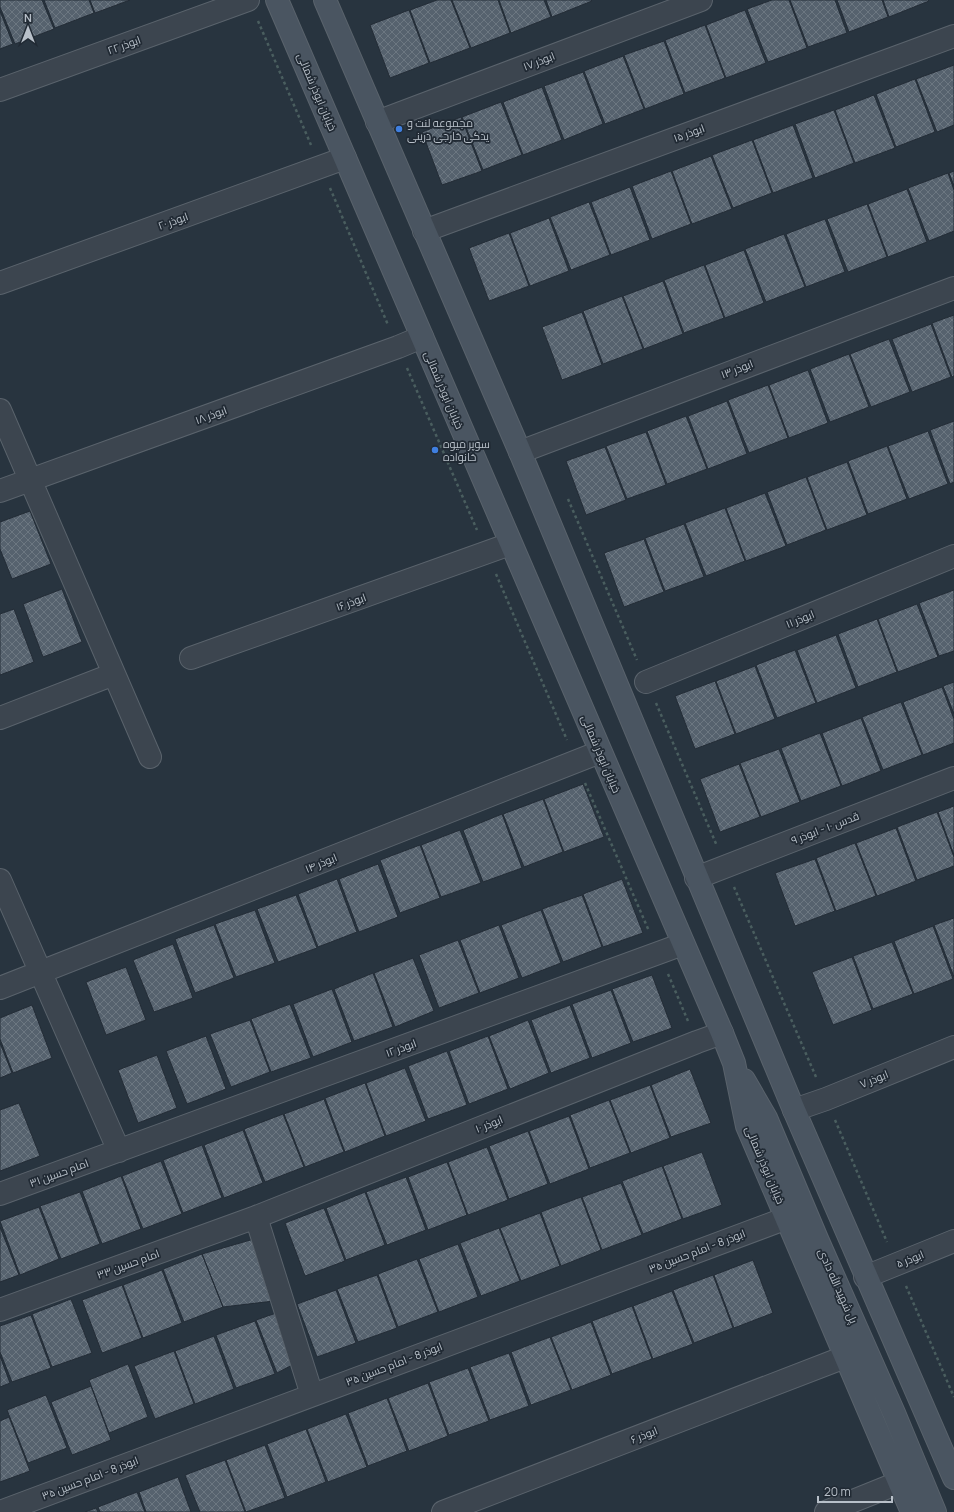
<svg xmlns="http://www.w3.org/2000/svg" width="954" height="1512" viewBox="0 0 954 1512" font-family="Manrope,Cairo,sans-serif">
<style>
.building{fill:url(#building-cross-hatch);stroke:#232c36}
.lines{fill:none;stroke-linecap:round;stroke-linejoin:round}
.street-casing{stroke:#5a636c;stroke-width:24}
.secondary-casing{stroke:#5a636c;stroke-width:24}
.path{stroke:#4a5e5f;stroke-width:2.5;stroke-dasharray:3 3;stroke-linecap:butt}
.street{stroke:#3c454f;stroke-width:22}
.secondary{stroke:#4a5561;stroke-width:22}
.shop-dot{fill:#3f7fe0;stroke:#212a34;stroke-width:1.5}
.labels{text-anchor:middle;stroke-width:3.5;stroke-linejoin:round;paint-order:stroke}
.street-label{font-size:11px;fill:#b8c0c9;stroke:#212a34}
.poi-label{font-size:11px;fill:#b8c0c9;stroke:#212a34;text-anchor:start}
</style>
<defs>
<pattern id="building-cross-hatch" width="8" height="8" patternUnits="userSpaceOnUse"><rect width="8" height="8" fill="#56626e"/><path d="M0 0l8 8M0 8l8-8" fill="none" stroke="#6c7781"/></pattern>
</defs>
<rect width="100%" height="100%" fill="#28343f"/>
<path class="building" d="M0 0H42L54 29 15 44 0 7Z
M44 0H89L94 13 55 28Z
M90 0H130L95 13Z
M437 0H451L470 48 430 63 410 10Z
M452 0H498L510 33 471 48Z
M499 0H544L551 17 511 33Z
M546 0H591L592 1 552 17Z
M772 0H789L807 48 768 62 747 9Z
M790 0H835L847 33 808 47Z
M837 0H882L888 17 849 32Z
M883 0H928L929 1 889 17Z
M409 10 429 63 390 78 370 25Z
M745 10 766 63 726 78 706 25Z
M0 11 13 44 0 49Z
M705 25 725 78 685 93 665 40Z
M664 41 684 94 645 109 624 55Z
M623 56 644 109 605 124 584 71Z
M954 65V125L937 132 916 79Z
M583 72 603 124 564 140 544 86Z
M915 79 935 132 896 147 876 94Z
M542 87 562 140 523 155 503 102Z
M874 95 895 148 855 163 835 110Z
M501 102 522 155 483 170 462 117Z
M834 110 854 163 815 178 795 124Z
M461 117 482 171 442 185 422 132Z
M793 125 813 178 773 193 753 140Z
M752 140 772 193 733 208 712 155Z
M711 156 732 209 692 224 672 171Z
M671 171 691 224 652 239 632 186Z
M954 171V186L949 173Z
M948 173 954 190V231L929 241 908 188Z
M630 187 650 240 611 255 591 202Z
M907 189 927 242 888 257 868 204Z
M589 202 610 255 571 270 550 217Z
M867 204 887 257 848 272 827 219Z
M549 218 569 271 530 286 510 233Z
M825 219 845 272 806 287 786 234Z
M509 233 529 286 489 301 469 248Z
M784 234 805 287 766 302 745 249Z
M744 250 764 303 725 318 705 265Z
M704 265 724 318 684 333 664 280Z
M663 281 683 334 644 349 623 296Z
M622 296 643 349 603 364 583 311Z
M582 312 602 365 562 380 542 327Z
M954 315V376L952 377 932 323Z
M931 324 951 377 912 392 892 339Z
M889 339 910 392 871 407 850 354Z
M849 354 869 407 830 422 810 369Z
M808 370 828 423 789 438 769 385Z
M768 385 788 438 749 453 728 400Z
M727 401 747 454 708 469 688 416Z
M686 416 707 469 667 484 647 431Z
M954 421V482L950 484 930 430Z
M928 431 948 484 909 499 888 446Z
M646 432 666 485 627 499 606 446Z
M887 446 907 499 868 514 848 461Z
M605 447 626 500 586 515 566 461Z
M847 462 867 515 827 530 807 477Z
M806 477 826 530 787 545 767 492Z
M765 493 786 546 746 561 726 508Z
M725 508 745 561 706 576 685 523Z
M30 511 51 564 12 579 0 549V522Z
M684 524 704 577 665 591 645 538Z
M644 539 664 592 624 607 604 553Z
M62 589 82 642 43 657 23 604Z
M954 590V651L939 656 919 603Z
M917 604 938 657 898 672 878 619Z
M14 609 34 662 0 675V614Z
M877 619 897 672 858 687 838 634Z
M836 635 856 688 817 703 797 650Z
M795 650 816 703 777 718 756 665Z
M755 666 775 719 736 734 716 681Z
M715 681 735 734 695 749 675 696Z
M954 682V714L943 686Z
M942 687 954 719V743L923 755 903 702Z
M901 702 922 755 883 770 862 717Z
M861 718 881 771 842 786 822 733Z
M820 733 841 786 801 801 781 748Z
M779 749 800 802 761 817 740 763Z
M739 764 760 817 720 832 700 779Z
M583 784 604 837 564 852 544 799Z
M543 799 563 852 524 867 503 814Z
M954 806V855L938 812Z
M937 812 954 857V866L917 880 897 827Z
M502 814 522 868 483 882 463 830Z
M896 828 916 881 877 896 856 843Z
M460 830 481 883 441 897 421 845Z
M855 843 876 896 836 911 816 858Z
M420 845 440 898 400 913 380 860Z
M815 859 835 911 795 926 775 873Z
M378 864 398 917 359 932 339 879Z
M337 879 357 932 318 947 298 894Z
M622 879 643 933 603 947 583 894Z
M296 895 317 948 278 962 257 909Z
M582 895 602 947 563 962 542 909Z
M255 910 275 963 236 977 215 924Z
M541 910 561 963 522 978 501 925Z
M954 918V977L934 925Z
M214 925 234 978 195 993 175 939Z
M499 925 519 978 480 993 460 940Z
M933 926 953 979 914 994 894 941Z
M458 940 479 993 439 1008 419 955Z
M892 942 913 994 873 1009 853 956Z
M173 944 193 998 154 1012 133 960Z
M852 957 872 1010 833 1025 812 972Z
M413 958 434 1011 395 1027 374 973Z
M126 967 146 1020 106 1035 86 982Z
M373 973 393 1027 354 1041 334 989Z
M652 975 672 1028 633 1042 612 989Z
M332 989 352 1042 313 1057 293 1004Z
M611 990 631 1043 592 1058 572 1004Z
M290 1004 311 1058 271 1072 251 1019Z
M32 1005 52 1058 13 1073 0 1039V1018Z
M570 1005 590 1058 551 1073 531 1020Z
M250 1020 270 1072 231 1087 210 1034Z
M528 1020 549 1073 510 1089 489 1036Z
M206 1036 226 1089 187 1104 166 1051Z
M488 1036 508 1089 469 1104 449 1051Z
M0 1043 12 1073 0 1078Z
M447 1051 467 1105 428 1119 408 1066Z
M157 1055 177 1108 138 1123 118 1070Z
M405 1068 426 1121 386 1136 366 1083Z
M690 1069 711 1123 671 1137 651 1085Z
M365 1083 385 1136 345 1152 325 1098Z
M650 1085 670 1138 631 1153 610 1100Z
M324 1099 344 1152 305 1167 284 1114Z
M609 1100 630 1153 590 1168 570 1115Z
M19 1103 40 1156 0 1171V1110Z
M283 1114 304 1167 265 1182 244 1129Z
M569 1116 589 1169 550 1184 529 1131Z
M243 1130 263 1183 224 1198 204 1145Z
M528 1131 548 1184 509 1199 489 1146Z
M202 1145 222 1198 183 1213 163 1160Z
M487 1147 508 1200 468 1215 448 1162Z
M702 1152 722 1205 683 1219 663 1166Z
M161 1161 182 1214 143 1229 122 1176Z
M447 1162 467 1215 428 1230 408 1177Z
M662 1166 682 1219 643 1234 622 1181Z
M121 1176 141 1229 102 1244 82 1191Z
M406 1177 426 1230 387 1245 366 1192Z
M621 1183 642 1235 602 1250 582 1197Z
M80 1192 100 1244 61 1259 40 1206Z
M365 1192 385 1245 346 1260 326 1208Z
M581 1197 601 1250 561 1266 541 1212Z
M39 1207 59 1259 20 1275 0 1221Z
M324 1208 345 1261 305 1276 285 1223Z
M540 1213 560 1266 521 1281 500 1228Z
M0 1227 19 1275 0 1282Z
M499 1228 520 1281 481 1296 460 1243Z
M254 1239 274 1301 223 1307 202 1254Z
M458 1244 478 1297 439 1312 419 1259Z
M202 1254 223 1307 184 1322 163 1269Z
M417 1259 438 1312 398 1327 378 1274Z
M753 1260 773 1313 734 1328 714 1275Z
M162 1270 182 1323 143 1338 123 1285Z
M377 1275 397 1328 358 1342 337 1289Z
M713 1275 733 1328 694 1343 673 1290Z
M122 1285 142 1338 102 1353 82 1300Z
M336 1290 356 1343 317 1357 297 1304Z
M672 1291 693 1344 653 1359 633 1306Z
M71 1299 92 1353 52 1367 32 1314Z
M632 1306 652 1359 612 1374 592 1321Z
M282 1311 298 1362 277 1373 256 1320Z
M31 1315 51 1368 12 1382 0 1352V1326Z
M255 1321 275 1374 236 1388 216 1335Z
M591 1322 611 1375 572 1390 551 1337Z
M214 1336 234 1389 195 1404 175 1351Z
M550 1337 571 1390 531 1405 511 1352Z
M174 1351 194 1404 155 1419 134 1366Z
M509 1353 529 1406 490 1420 470 1367Z
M0 1356 10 1383 0 1387Z
M128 1364 148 1417 109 1433 89 1380Z
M468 1368 489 1421 449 1435 429 1382Z
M428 1383 448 1436 409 1451 388 1398Z
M91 1386 111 1440 72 1455 51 1402Z
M46 1395 67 1448 28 1463 7 1410Z
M387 1398 407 1451 368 1466 348 1413Z
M346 1414 367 1467 328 1482 307 1429Z
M9 1417 30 1471 0 1482V1421Z
M306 1429 326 1482 287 1497 267 1444Z
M265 1445 285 1498 246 1512 226 1460Z
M225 1460 245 1512H200L185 1475Z
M178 1477 191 1512H146L139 1492Z
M137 1492 145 1512H100L98 1507Z
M96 1508 98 1512H85Z"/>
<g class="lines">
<g class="street-casing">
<path id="street" d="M0 90 248 0
M377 122 701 0
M424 231 954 36
M0 283 345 158
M0 410 150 757
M520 452 954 288
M0 491 398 347 422 337
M191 658 510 544
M646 682 954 556
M0 718 114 674
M696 878 954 778
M0 880 119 1151
M0 988 600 752
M794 1110 826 1099 954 1047
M0 1194 683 944
M256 1217 312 1395
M865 1277 954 1241
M0 1310 256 1217 697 1042 722 1033
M0 1512 787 1218
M443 1512 845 1357
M826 1512 888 1487"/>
</g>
<g class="secondary-casing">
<path id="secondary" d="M277 0 722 1033 734 1063 747 1126 912 1512
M325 0 520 452 794 1110 954 1478
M744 1080 766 1118 817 1239 894 1413 935 1512"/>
</g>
<path class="path" d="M258 21 311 145
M330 188 388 325
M407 368 477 530
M568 499 637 660
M496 574 567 740
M656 703 717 846
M585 783 649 931
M734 887 816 1077
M668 974 688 1021
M835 1120 887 1242
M906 1286 954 1397"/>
<use href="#street" class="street"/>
<use href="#secondary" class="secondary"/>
</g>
<g class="shop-dot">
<circle cx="399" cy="129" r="4"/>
<circle cx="435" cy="450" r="4"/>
</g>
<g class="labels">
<g class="street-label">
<text transform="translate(124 45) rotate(-20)" y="4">ابوذر ۲۲</text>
<text transform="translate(539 61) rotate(-21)" y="4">ابوذر ۱۷</text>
<text transform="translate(317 92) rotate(67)" y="4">خیابان ابوذر شمالی</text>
<text transform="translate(689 133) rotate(-20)" y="4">ابوذر ۱۵</text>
<text transform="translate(173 221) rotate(-20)" y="4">ابوذر ۲۰</text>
<text transform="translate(737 369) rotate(-21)" y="4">ابوذر ۱۳</text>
<text transform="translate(444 390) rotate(67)" y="4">خیابان ابوذر شمالی</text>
<text transform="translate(211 415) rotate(-20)" y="4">ابوذر ۱۸</text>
<text transform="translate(351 602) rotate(-20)" y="4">ابوذر ۱۶</text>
<text transform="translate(800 619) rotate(-22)" y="4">ابوذر ۱۱</text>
<text transform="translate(601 754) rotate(67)" y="4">خیابان ابوذر شمالی</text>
<text transform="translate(825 828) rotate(-21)" y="4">قدس ۱۰ - ابوذر ۹</text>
<text transform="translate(321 863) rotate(-22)" y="4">ابوذر ۱۴</text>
<text transform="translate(401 1048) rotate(-20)" y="4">ابوذر ۱۲</text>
<text transform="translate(874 1079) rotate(-22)" y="4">ابوذر ۷</text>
<text transform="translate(489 1124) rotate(-22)" y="4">ابوذر ۱۰</text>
<text transform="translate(765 1165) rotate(67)" y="4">خیابان ابوذر شمالی</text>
<text transform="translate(59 1173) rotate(-20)" y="4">امام حسین ۳۱</text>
<text transform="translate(697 1251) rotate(-21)" y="4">ابوذر 8 - امام حسین ۳۵</text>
<text transform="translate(910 1259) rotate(-22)" y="4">ابوذر ۵</text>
<text transform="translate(128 1264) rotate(-20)" y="4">امام حسین ۳۳</text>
<text transform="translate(838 1286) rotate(66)" y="4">پل شهید الله دادی</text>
<text transform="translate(394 1364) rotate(-21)" y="4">ابوذر 8 - امام حسین ۳۵</text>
<text transform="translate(644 1435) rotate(-21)" y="4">ابوذر ۶</text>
<text transform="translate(90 1478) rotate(-21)" y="4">ابوذر 8 - امام حسین ۳۵</text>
</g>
<g class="poi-label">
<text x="407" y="127">مجموعه لنت و<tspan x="407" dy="13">یدکی خارجی درینی</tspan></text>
<text x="443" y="448">سوپر میوه<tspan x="443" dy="13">خانواده</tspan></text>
</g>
</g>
<g transform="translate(28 28)" stroke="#212a34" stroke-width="3" paint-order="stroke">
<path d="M0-3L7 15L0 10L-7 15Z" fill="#b8c0c9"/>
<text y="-6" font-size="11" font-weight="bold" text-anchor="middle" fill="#b8c0c9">N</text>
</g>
<path d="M818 1496v6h74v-6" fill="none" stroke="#b8c0c9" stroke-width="2"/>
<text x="824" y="1496" font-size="12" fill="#b8c0c9" stroke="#212a34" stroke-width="3" paint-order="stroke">20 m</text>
</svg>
